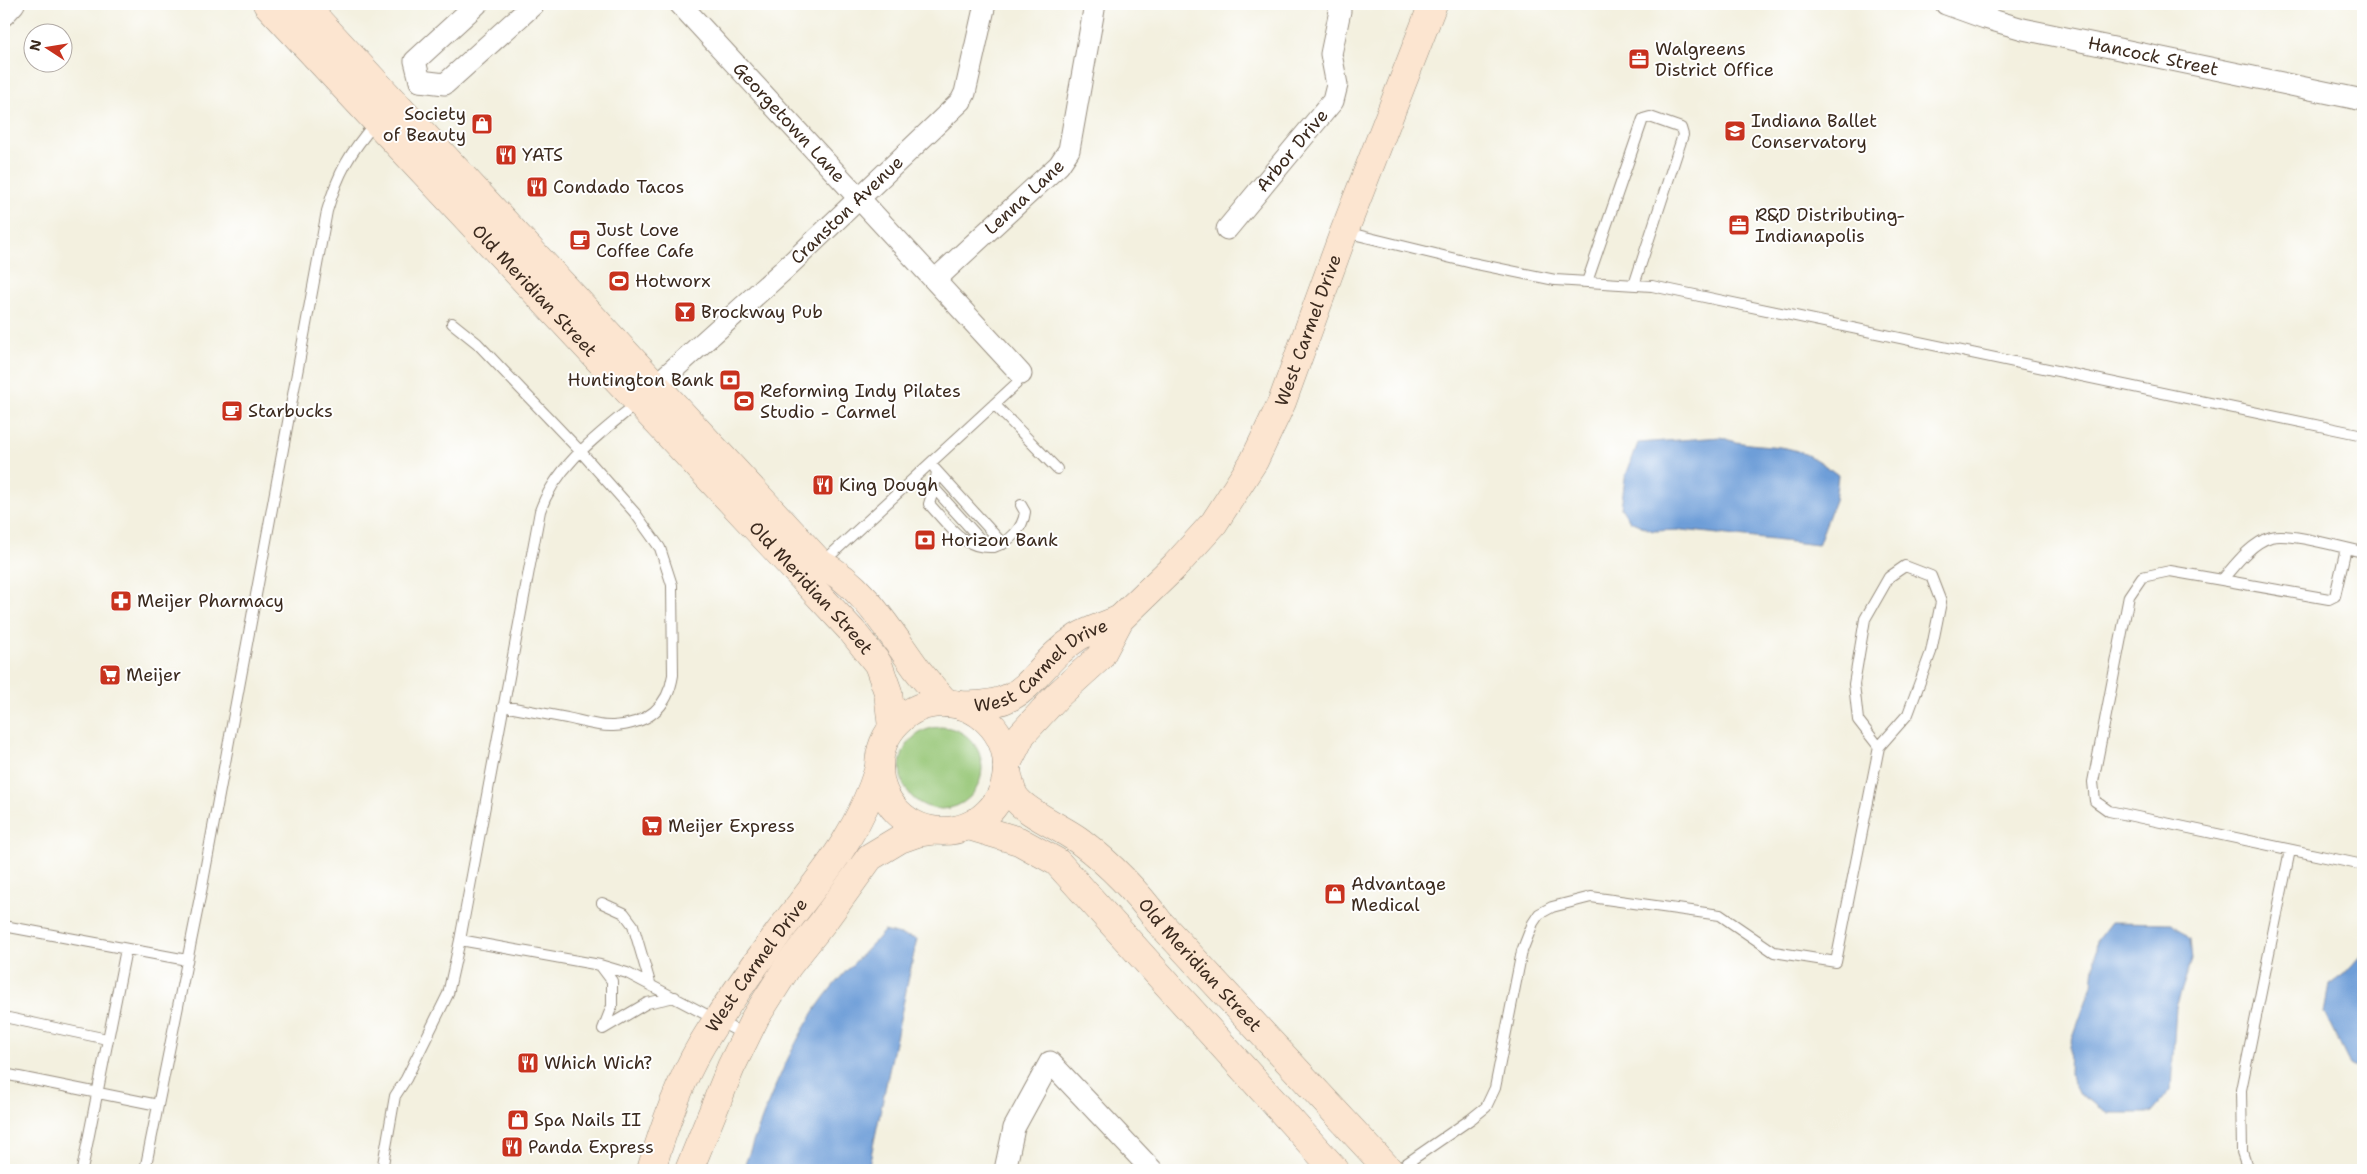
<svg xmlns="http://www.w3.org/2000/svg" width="2367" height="1174" viewBox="0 0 2367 1174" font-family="'Shantell Sans',sans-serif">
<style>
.green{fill:#96c676;stroke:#68784a}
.water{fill:#6e9ed8;stroke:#54647b}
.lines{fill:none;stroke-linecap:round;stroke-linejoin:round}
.lane-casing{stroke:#978d7e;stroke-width:12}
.street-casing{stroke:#978d7e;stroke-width:23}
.secondary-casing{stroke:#978d7e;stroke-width:29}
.lane{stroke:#fff;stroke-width:10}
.street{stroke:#fff;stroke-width:21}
.secondary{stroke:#fce5d0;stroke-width:28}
.labels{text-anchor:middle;stroke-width:4;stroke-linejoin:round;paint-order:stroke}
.poi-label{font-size:18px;fill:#3b2a1e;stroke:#fff;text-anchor:start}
.street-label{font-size:18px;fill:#3b2a1e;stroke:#fff}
</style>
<rect width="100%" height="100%" fill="#fff"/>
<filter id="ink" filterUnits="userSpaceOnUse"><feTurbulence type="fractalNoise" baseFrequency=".02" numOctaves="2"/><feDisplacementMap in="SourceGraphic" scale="10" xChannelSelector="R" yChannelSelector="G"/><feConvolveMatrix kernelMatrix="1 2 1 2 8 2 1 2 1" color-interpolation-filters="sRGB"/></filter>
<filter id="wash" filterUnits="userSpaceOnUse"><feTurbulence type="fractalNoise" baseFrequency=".0096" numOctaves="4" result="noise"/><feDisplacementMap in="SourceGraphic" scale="20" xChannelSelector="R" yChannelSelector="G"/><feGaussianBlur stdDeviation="1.12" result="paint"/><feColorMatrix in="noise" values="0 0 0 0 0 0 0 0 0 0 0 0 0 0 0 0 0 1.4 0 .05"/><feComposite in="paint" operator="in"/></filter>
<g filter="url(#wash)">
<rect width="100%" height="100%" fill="#f3f0df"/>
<path class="green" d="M900 768a41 41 0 1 1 82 0a41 41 0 1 1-82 0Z"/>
<path class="water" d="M1721 437C1741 446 1764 444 1786 448 1807 452 1822 463 1838 475L1835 500 1818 545 1682 530 1653 531 1630 521 1621 508 1625 478 1638 443Z
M2111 922 2172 923 2190 939 2192 960 2176 1006 2171 1090 2151 1113H2109L2080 1095 2069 1073 2070 1045 2092 985 2097 940Z
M884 931 917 939 868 1170H743C763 1114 789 1044 825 996 842 973 865 953 884 931Z
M2363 953V1072L2350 1065 2324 1012 2329 985 2344 974Z"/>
</g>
<g filter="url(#ink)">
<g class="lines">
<g class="lane-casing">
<path id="lane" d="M1345 232 1472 263 1555 280 1652 286 2363 435
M1587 282 1643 119 1650 117 1681 128 1683 135 1634 285
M452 323 477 343 581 452 635 513 660 548 672 585 673 675C668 708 647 724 613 726 599 727 581 721 567 718 546 714 525 710 503 706
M994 404 1057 469
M935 469 1003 544
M937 472 934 488 980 539 994 547C1009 542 1023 529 1025 512L1021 505
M934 488 929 504C948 524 962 549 993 547
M2363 552C2343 548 2290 532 2271 537 2251 543 2235 565 2222 580L2170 571 2142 577 2129 596 2093 782 2095 801 2109 811 2363 865
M822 563 1016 384 1021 374
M2222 580 2329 599 2335 596 2346 548
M602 903 624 913 633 925 650 983
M4 926 187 960
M460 940 600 965 627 973 745 1035
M600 965 612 981V1006L603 1029
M4 1017 107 1039
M603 1029 647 1003 675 997
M4 1074 158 1105
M82 1170 126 949
M145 1170 202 887 327 211C338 173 350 152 376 122
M382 1170 395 1096 406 1079 448 994 460 940 540 511C556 465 600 434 637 403
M1397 1170 1471 1119 1486 1107 1495 1088 1522 951 1533 923 1539 914 1552 907 1591 897 1720 915 1774 952 1836 962 1879 747 1908 714 1931 652 1941 602 1931 576 1905 566 1889 577 1865 619 1854 684 1858 720 1879 747
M2248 1170 2242 1152 2241 1090 2290 850"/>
</g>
<g class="street-casing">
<g id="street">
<path id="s1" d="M680 4 1021 374"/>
<path id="s2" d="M1946 4 1985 18 2023 29 2363 100"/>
<path d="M4 15 14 4"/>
<path d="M420 81 445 84 534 4"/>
<path d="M420 81 415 61 477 4"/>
<path id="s3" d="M1227 229 1333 101 1337 85 1331 54 1340 11 1338 4"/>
<path id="s4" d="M935 280 1059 165 1069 150 1095 4"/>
<path id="s5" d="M656 385 785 269 961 101 965 93 985 4"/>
<path d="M1005 1170 1014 1128 1050 1062 1152 1170"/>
</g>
</g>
<g class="secondary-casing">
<g id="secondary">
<path id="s6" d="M267 4 852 631 878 664 888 692 892 728"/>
<path d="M303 4 821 564C863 585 889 631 916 668 925 680 936 692 946 703"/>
<circle cx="943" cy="767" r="64"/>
<path id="s7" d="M960 705C1033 709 1028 669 1078 637 1090 630 1107 625 1120 619"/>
<path id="s8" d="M1007 764 1022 734 1058 695 1100 657 1120 619 1175 566 1214 523 1254 461 1282 402 1344 232 1433 4"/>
<path id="s9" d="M1007 771C1009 779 1010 789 1015 797 1025 813 1065 829 1081 842 1111 865 1137 892 1159 922L1389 1170"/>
<path d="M969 826 1019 841 1057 862 1335 1170"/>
<path id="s10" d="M651 1170C664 1127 679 1083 702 1044 725 1006 751 970 777 935 820 877 857 839 879 768"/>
<path d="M689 1170 731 1067 755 1018 788 966 823 922 870 857 900 839 917 833 931 831"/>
</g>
</g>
<use href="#lane" class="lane"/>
<use href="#street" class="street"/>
<use href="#secondary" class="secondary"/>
</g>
</g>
<defs>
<g id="office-square" transform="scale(1.125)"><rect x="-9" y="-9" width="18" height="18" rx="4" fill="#c8321e" stroke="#fff"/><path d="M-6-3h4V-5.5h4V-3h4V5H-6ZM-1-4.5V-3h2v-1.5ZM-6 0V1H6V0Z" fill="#fff"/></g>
<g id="shop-square" transform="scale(1.125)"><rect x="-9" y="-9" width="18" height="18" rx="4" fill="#c8321e" stroke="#fff"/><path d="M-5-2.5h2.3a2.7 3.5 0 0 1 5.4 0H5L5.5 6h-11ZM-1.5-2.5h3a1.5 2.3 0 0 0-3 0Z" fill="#fff"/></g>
<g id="school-square" transform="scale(1.125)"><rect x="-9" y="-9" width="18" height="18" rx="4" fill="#c8321e" stroke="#fff"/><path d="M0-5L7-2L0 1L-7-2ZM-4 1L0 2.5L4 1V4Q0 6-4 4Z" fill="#fff"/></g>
<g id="restaurant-square" transform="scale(1.125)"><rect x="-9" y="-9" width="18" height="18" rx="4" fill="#c8321e" stroke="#fff"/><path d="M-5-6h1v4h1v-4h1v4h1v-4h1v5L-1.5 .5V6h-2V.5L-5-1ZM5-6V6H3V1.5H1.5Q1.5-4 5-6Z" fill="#fff"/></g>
<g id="cafe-square" transform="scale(1.125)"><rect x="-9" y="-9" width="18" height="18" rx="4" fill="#c8321e" stroke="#fff"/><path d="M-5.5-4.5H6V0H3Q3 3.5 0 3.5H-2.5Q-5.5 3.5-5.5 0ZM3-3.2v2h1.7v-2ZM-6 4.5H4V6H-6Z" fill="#fff"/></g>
<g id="stadium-square" transform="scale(1.125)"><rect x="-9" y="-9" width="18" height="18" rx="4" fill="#c8321e" stroke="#fff"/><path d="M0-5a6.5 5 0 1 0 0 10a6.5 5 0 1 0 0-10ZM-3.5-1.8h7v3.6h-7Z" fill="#fff"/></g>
<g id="bar-square" transform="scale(1.125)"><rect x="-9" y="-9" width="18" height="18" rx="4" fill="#c8321e" stroke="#fff"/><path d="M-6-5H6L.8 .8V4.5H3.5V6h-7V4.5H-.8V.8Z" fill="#fff"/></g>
<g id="bank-square" transform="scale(1.125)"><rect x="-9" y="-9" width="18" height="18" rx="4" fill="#c8321e" stroke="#fff"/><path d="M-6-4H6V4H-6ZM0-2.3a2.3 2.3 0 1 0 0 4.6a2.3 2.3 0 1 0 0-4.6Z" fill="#fff"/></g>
<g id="pharmacy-square" transform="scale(1.125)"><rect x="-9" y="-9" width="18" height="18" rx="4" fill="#c8321e" stroke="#fff"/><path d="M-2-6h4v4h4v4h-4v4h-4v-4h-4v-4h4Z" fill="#fff"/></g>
<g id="supermarket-square" transform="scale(1.125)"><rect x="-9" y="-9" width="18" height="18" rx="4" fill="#c8321e" stroke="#fff"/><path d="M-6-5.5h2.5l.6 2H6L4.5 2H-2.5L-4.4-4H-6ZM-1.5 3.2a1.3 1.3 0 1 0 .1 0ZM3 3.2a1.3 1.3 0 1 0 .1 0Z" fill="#fff"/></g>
</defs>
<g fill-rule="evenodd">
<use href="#office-square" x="1639" y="59"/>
<use href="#shop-square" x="482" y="124"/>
<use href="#school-square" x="1735" y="131"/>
<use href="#restaurant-square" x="506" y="155"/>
<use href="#restaurant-square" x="537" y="187"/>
<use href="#office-square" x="1739" y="225"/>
<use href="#cafe-square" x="580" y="240"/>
<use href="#stadium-square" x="619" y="281"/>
<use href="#bar-square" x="685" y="312"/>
<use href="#bank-square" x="730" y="380"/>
<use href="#stadium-square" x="744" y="401"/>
<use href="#cafe-square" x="232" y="411"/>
<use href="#restaurant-square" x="823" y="485"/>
<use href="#bank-square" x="925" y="540"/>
<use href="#pharmacy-square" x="121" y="601"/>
<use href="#supermarket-square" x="110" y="675"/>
<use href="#supermarket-square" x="652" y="826"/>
<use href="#shop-square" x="1335" y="894"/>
<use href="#restaurant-square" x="528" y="1063"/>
<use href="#shop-square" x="518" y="1120"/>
<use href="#restaurant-square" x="512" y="1147"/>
</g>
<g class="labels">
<g class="poi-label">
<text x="1655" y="55">Walgreens<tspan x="1655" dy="21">District Office</tspan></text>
<text x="466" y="120" text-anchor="end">Society<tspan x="466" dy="21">of Beauty</tspan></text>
<text x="1751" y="127">Indiana Ballet<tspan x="1751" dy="21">Conservatory</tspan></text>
<text x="522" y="161">YATS</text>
<text x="553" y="193">Condado Tacos</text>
<text x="1755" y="221">R&amp;D Distributing-<tspan x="1755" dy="21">Indianapolis</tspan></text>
<text x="596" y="236">Just Love<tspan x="596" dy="21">Coffee Cafe</tspan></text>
<text x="635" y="287">Hotworx</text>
<text x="701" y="318">Brockway Pub</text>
<text x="714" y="386" text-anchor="end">Huntington Bank</text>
<text x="760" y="397">Reforming Indy Pilates<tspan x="760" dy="21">Studio - Carmel</tspan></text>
<text x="248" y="417">Starbucks</text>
<text x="839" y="491">King Dough</text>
<text x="941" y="546">Horizon Bank</text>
<text x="137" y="607">Meijer Pharmacy</text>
<text x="126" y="681">Meijer</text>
<text x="668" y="832">Meijer Express</text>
<text x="1351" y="890">Advantage<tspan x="1351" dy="21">Medical</tspan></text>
<text x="544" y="1069">Which Wich?</text>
<text x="534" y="1126">Spa Nails II</text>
<text x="528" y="1153">Panda Express</text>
</g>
<g class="street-label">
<text dy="6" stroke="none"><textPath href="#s2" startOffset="214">Hancock Street</textPath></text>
<text dy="6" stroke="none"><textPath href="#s1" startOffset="161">Georgetown Lane</textPath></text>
<text dy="6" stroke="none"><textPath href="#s3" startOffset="102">Arbor Drive</textPath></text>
<text dy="6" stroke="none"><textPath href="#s4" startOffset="122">Lenna Lane</textPath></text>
<text dy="6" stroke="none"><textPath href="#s5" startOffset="259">Cranston Avenue</textPath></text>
<text dy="6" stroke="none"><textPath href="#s6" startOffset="392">Old Meridian Street</textPath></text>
<text dy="6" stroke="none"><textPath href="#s8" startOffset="536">West Carmel Drive</textPath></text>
<text dy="6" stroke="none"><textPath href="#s6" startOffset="798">Old Meridian Street</textPath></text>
<text dy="6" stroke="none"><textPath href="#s7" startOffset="94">West Carmel Drive</textPath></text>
<text dy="6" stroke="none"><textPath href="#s9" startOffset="279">Old Meridian Street</textPath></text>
<text dy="6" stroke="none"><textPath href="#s10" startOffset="232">West Carmel Drive</textPath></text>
</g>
</g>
<rect width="2367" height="1174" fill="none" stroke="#fff" stroke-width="20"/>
<g transform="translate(48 48) rotate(282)"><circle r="24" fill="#ffffff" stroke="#b1aaa5"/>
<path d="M0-4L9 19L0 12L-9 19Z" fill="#c8321e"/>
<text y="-8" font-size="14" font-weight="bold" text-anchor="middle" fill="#3b2a1e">N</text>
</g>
</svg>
